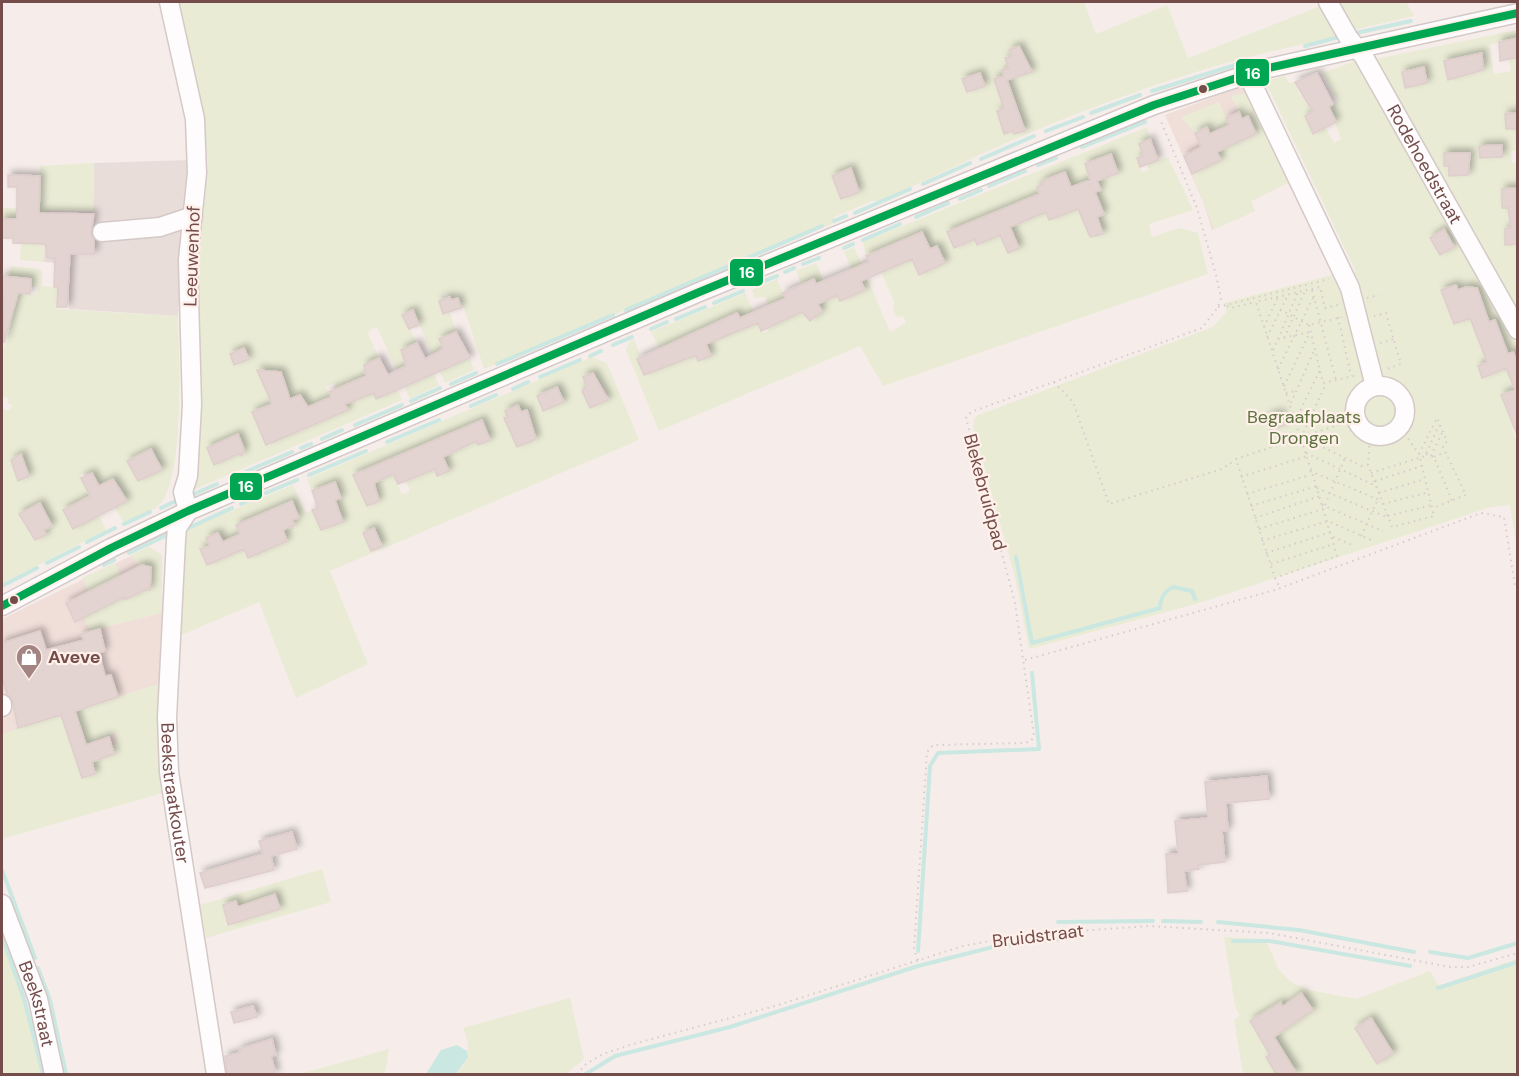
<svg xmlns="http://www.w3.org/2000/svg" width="1519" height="1076" viewBox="0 0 1519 1076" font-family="'DM Sans',sans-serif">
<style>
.residential{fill:#f0ded9}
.industrial{fill:#e9ddda}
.green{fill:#e9ebd5;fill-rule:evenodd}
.water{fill:#cbe7e1}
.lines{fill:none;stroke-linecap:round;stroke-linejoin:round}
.stream{stroke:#cbe7e1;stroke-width:4}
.building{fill:#e3d3d1;stroke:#dfcecc;stroke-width:1.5;filter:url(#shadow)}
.minor-casing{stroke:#d4c9c7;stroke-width:21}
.path{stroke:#d7cbcb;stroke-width:2;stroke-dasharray:1.5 4.5;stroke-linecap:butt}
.minor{stroke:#fefcfc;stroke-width:18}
.bus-1-casing{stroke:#fff0ea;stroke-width:12}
.bus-1{stroke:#00a651;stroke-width:8}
.bus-dot{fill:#744c4a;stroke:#fff0ea;stroke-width:2}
.labels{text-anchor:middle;stroke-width:4.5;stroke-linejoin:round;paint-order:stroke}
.street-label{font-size:18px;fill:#744c4a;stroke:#fff0ea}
.park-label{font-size:18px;fill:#5f7440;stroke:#fff0ea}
.poi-label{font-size:18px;font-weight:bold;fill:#744c4a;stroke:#fff0ea;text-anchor:start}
.line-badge{stroke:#fff0ea;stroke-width:2}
.badge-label{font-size:16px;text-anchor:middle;font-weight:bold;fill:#fff}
</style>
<defs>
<filter id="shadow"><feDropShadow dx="4" dy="-4" stdDeviation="3" flood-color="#0004"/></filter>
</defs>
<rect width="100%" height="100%" fill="#f6edea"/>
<path class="residential" d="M1243 86 1288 183 1251 201 1255 211 1212 230 1204 204 1165 115Z
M149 547 162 555 163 707 145 790 62 815 2 772V619Z"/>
<path class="industrial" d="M188 160 178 316 69 309 70 264 44 262 45 210 93 211 94 163Z"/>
<path class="green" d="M178 2H1084L1096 34 1167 5 1188 58 1326 4 1342 37C1227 56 1113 97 1006 143 963 162 921 183 877 202L872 201 834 217V223L484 369 464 308H461L458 298 451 300 448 293 444 294 446 299 439 301 444 315 450 313 456 332 439 339 450 366 470 358 474 370 445 383 413 310 402 315 417 343 401 350 413 383 434 374 439 385 410 399 377 327 369 331 368 334 379 358 364 365 376 399 398 390 402 400 193 490 201 381 195 298 208 167 204 116ZM1009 50 1028 61 1032 72 1007 80 1025 130 1014 134 1013 131 1004 133 997 112 1004 109 997 89 1004 87 1002 70 1009 68 1005 58 1012 56ZM851 168 859 192 841 199 835 184ZM334 383 336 389 357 399 345 404 348 410 338 414 326 387Z
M1335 2H1406L1414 16 1353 30Z
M1517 30V38L1489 45 1494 74 1511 71 1509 59 1517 57V112L1505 115 1506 129 1517 130V151H1511L1512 163H1516L1517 188 1502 190V208H1508L1517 227 1505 229V245L1515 244 1517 253V317L1419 144 1376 59ZM1423 67 1427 83 1405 88 1402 72ZM1444 153H1470V165L1450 175 1449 166H1444Z
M1358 60 1502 311 1517 344V363L1513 352 1478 366 1482 377 1506 368 1509 377 1517 374V389L1501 396 1508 415 1517 411V428L1512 430 1518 444 1517 551 1510 505 1491 507 1199 603 1029 649 1015 577 973 426 976 416 1213 327 1227 311 1224 303 1332 275 1356 272 1265 81 1285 76 1289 83 1295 82 1300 95 1304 94 1316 110 1305 116 1313 133 1325 127 1334 143 1341 139 1329 107 1338 101 1323 73ZM1455 285 1459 295 1485 312 1454 324 1441 290Z
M1246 93 1288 183 1251 201 1255 211 1214 229 1192 174 1221 160 1207 127 1195 133 1181 117 1219 102 1229 125 1224 128 1232 145 1256 134 1248 116 1242 119 1231 96Z
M1147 127 1150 139 1139 144 1143 156 1137 158 1142 172 1149 170 1147 164 1168 157 1193 210 1149 224 1152 237 1179 228 1198 233 1208 274 883 386 860 346 659 431 626 350 629 342 634 339 641 357 637 359 644 375 668 366 651 332 745 293 764 333 769 331 768 328 786 320 779 305 770 309 765 297 754 298 752 290 777 279 787 303 815 315 822 311 818 304 823 301 814 280 802 285 796 271 816 263 824 281 830 278 840 301 864 291 855 268 851 269 844 252 854 247 890 332 906 323 903 316 897 318 893 309 894 302 881 272 899 264 892 245 866 256 863 242ZM1111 154 1118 173 1097 181 1101 190 1090 194V180L1086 171ZM1065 172 1072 189 1049 220 1037 188 1043 185 1042 181ZM981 217 988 233 978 245 975 239 954 248 947 232ZM922 232 930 249 937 246 944 263 919 274 904 240ZM700 330 711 356 698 361 696 356 683 361 674 341Z
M94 163 93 211 45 210 44 262 20 260 21 244 29 243 32 220 2 219V208L38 209 40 166Z
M11 266 39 269 42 272V286L65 288 58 292 57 309 178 316C179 355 185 476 160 504 152 513 134 517 123 522L115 508 127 501 119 486 112 489 100 486 92 473 81 474V479L106 530 2 584V408L9 411 12 405 7 403 9 399 2 396V353L13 313 2 309V301L17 302 18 292 37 295 38 287 31 286V279L13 277 4 284 5 275H10ZM81 501 91 519 73 529 63 510ZM40 503 52 526 44 530 46 535 35 540 30 524 25 526 19 514Z
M592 357 607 363 639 440 330 571 368 664 296 698 259 602 179 636 183 531 293 485 305 513 312 510 321 530 343 522 335 500 341 497 335 482 312 491 307 479ZM593 373 598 384 601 383 610 399 590 408 583 392 586 385 583 377ZM517 405 521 412 527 410 536 439 517 447 505 419 508 417 506 410ZM449 433 456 451 443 457 449 470 437 475 424 444ZM411 450 422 475 406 481 410 491 402 495 387 459ZM374 466 380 480 374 483 376 487 374 489 379 501 367 506 353 475ZM218 533 228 556 207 565 200 550 210 546 206 538Z
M149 547 162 555V613L90 631 81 612 91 607 94 613 111 604 101 586 89 592 82 578 115 563 121 576 139 567 132 555Z
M158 684 163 707 166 792 2 839V734ZM65 725 86 745 114 733 118 743 111 745 114 754 92 762 95 774 82 778Z
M322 869 331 902 206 938 200 905ZM236 901 238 906 243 905 247 919 226 926 223 905Z
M2 936 25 1002 43 1074H2Z
M1224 937 1265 939 1279 970 1291 982 1309 990 1357 999 1430 971 1439 986 1517 959V1074H1243L1234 1020 1240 1016 1235 1006Z
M570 998 584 1059 566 1074H456C471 1060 470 1045 463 1028Z
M389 1049 385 1074H300Z"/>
<path class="water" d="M457 1045 467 1051 468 1057 456 1074H426L441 1050Z"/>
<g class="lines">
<path class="stream" d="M1356 33 1411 21
M1305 46 1339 37
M1152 91 1248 61
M1091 113 1140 95
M1046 131 1083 117
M1082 147 1145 122
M981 159 1034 136
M1038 165 1056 158
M923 184 970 163
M989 186 1025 171
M960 199 981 190
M855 213 910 189
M916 217 948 203
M834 221 846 216
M863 240 900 224
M844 248 853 244
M803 264 819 258
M785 272 794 268
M752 286 777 276
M714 303 743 291
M626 310 822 226
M676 319 705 307
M651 329 667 322
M613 345 632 337
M590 356 601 351
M497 364 613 315
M540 377 580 360
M451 384 476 373
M513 389 528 382
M411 401 440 388
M471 406 496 395
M355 425 402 405
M322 439 342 430
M387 442 439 420
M301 448 311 444
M309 475 366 451
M231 478 292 452
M266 493 297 480
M194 494 217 484
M241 504 257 497
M161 508 178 500
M124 524 150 512
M184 530 232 508
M87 542 115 528
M129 553 165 536
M1016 557 1032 643 1160 608C1160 598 1164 592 1173 587L1192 591 1195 599
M47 563 79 547
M104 565 114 560
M2 586 37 568
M2 870 35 958
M1163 921 1201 922
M1058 922 1153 921
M1218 922 1299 930 1414 952
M2 936 25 1002 43 1074
M1233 941H1270L1410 966
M918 951 930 766 938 753 1039 749 1032 673
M1430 952 1468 958 1518 943
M38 968 50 1000 66 1074
M1438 988 1518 962
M586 1074 615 1056 730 1027 918 966 997 946 1080 937"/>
</g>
<path class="building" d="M1518 38V57L1500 61 1499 42Z
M1019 46 1032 72 1007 80 1025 131 1014 134 1013 131 1004 134 997 111 1004 109 994 79 1004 76 1002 70 1009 68 1005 58 1012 56 1009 50Z
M1482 53 1483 70 1448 80 1444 61Z
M1424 67 1427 83 1405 88 1402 72Z
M980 73 985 86 967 92 962 79Z
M1317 73 1333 104 1329 107 1336 122 1313 134 1305 116 1313 112 1295 82Z
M1239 112 1242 119 1248 116 1256 134 1217 152 1221 160 1192 174 1184 156 1201 147 1195 133 1207 127 1210 134 1229 125 1226 118Z
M1518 113V129H1506L1505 114Z
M1150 139 1158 160 1140 167 1137 158 1143 156 1139 144Z
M1502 145V157L1480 158 1479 146Z
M1444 153H1470L1468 175 1449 176V166H1444Z
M1111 154 1118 173 1097 181 1101 190 1095 192 1104 214 1097 217 1103 234 1090 237 1078 209 1049 220 1046 212 1010 227 1019 248 1008 253 1000 235 977 245 975 239 954 248 947 232 1039 194 1037 187 1043 185 1042 181 1065 172 1071 187 1090 180 1085 164Z
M851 168 859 192 841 199 832 176Z
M8 175 40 176 39 213 94 214 91 232 94 240V254H70L67 307H57L58 288 54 287 55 258H47L46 244 13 243V238H2V219H17V187H8Z
M1518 188V244L1505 245V229L1511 228 1508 208H1502V189Z
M1444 229 1454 247 1440 255 1430 238Z
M922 232 930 249 937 246 945 263 919 275 912 259 861 281 865 290 840 301 837 295 818 304 822 311 810 321 802 312 761 331 758 323 706 344 711 356 698 361 696 356 683 360 644 375 637 359 737 313 740 318 786 298 783 293 814 279 816 284 869 262 866 256Z
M2 276 31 279 30 294 18 293 4 343Z
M1456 285 1458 290 1466 287 1477 288 1489 322 1495 320 1508 354 1513 352 1518 363V437L1501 395 1515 390 1506 368 1482 378 1478 366 1487 362 1470 318 1454 324 1441 290Z
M450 297 451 300 458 298 461 308 443 314 439 301Z
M413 310 419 325 409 329 402 315Z
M456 332 470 358 376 399 374 393 345 404 348 410 266 445 252 412 272 404 257 370 281 372 290 399 300 395 308 407 331 397 329 392 366 376 364 365 379 358 388 375 406 366 401 350 417 343 425 359 443 349 439 339Z
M244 348 249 359 234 365 230 354Z
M593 373 608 400 590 408 582 391 586 385 583 377Z
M557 387 564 402 543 411 537 396Z
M518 405 521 412 527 410 536 439 517 447 504 418 508 417 505 411Z
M1280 413 1284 425 1270 430 1266 417Z
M482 420 490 440 478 445 476 441 443 457 449 471 437 476 435 469 398 484 393 474 374 483 379 501 367 506 353 475Z
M238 434 244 449 242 456 238 454 214 465 207 448Z
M151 449 162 470 138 481 127 461Z
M21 454 29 476 18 481 11 460Z
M92 473 99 486 113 479 127 501 73 529 63 510 90 496 81 478Z
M335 482 341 498 335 500 343 522 321 530 312 510 318 508 312 491Z
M292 501 299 518 292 520 295 525 283 530 287 541 248 558 244 549 207 565 200 549 210 546 206 538 218 533 223 542 240 534 236 525Z
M40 503 52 526 44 530 46 535 35 540 19 514Z
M374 528 382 546 371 551 363 533Z
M142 565 151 567 150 590H144L125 600 124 597 75 622 66 603Z
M100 629 105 651 99 653 105 676 111 675 118 697 75 711 86 745 109 737 114 754 92 762 95 774 82 778 61 715 18 728 12 699 7 694 2 678V643L40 631 46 650 84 640 81 634Z
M1267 776 1269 799 1226 803 1228 831H1222L1225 862 1198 865 1199 869 1184 871 1187 891 1168 893 1166 854H1178L1175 821 1208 818 1205 782Z
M292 832 297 849 271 856 274 870 205 888 200 873 263 854 259 841Z
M275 894 280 909 228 925 223 905 236 901 238 907Z
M1301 993 1313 1010 1274 1037 1297 1074H1276L1266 1057 1270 1055 1250 1021 1281 1002 1282 1007Z
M253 1006 257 1017 234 1023 231 1012Z
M1371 1018 1393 1053 1377 1064 1355 1028Z
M272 1039 276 1055 271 1056 276 1074H227L225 1056 240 1053 239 1049Z"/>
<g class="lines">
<g class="minor-casing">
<g id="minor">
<path id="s1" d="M169 2 195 119 197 173 188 260 192 405 188 476 183 492 188 511 177 528 176 540 167 717 169 772 216 1074"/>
<path id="s2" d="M1328 2 1348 37 1364 57 1518 330"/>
<path d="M1248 75 1350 288 1375 386"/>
<path d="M102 232 160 227 193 216"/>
<circle cx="1380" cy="411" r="25"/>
<path d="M2 606 111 548 188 511 697 293 1154 105 1264 69 1518 13"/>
<path d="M2 704V707"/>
<path id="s3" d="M2 904 38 999 54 1074"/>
</g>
</g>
<path class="path" d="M1312 290 1336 380
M1367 298 1379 295
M1338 305 1325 308 1320 287 1256 302 1315 482 1337 556 1275 578 1236 459 1356 419
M1227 306 1231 308 1256 302
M1218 307 1329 279
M1280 310 1309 325 1342 317
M1374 316 1386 313 1401 364 1387 369
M1338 317 1351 376
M1309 325 1323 383 1358 375
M1264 327 1278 297
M1267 337 1288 295
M1284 338 1305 291
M1278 339 1298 292
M1380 343 1394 339
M1273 350 1278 339 1310 332
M1278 369 1314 296
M1054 382 1073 402 1109 504 1222 469 1235 460
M1284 386 1310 332
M1286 393 1296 391
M1291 403 1314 351
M1295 421 1320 370
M1315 433 1318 445 1362 466 1367 465
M1370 434 1368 465 1392 527 1434 516 1419 454 1399 426
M1301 438 1326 384
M1306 453 1376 486
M1419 454 1437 418 1447 441 1443 447 1466 495 1433 508
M1426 454 1434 457 1452 501
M1431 456 1443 431
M1434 457 1445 452
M1310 471 1382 501
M1371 473 1425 456 1439 425
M1241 477 1307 456
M1375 481 1422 466
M1317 488 1389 518
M1379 493 1425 479
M1247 494 1310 475
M1383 504 1429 492
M1322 505 1383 531
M1325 505 1345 458
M1251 506 1317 486
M1388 516 1432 505
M1255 518 1320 496
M1259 529 1323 509
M1361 536 1377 501
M1333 537 1355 546
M1262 541 1328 521 1371 540
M1266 553 1331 532
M1271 564 1334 544
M1275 578 1280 588
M1025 660 1275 590 1481 513 1504 517 1515 586 1518 587
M918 960 914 950 927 752 933 745 1025 743 1031 741 1034 736 1015 603 966 418 971 412 1202 328 1218 307 1221 298 1216 275 1197 208 1160 119
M577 1074 586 1064 603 1054 633 1044 775 1006 963 946 1022 935 1149 926 1269 933 1450 967H1468L1518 953"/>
<use href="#minor" class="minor"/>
<g class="bus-1-casing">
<path id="bus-1" d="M2 606 111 548 188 511 697 293 1154 105 1264 69 1518 13"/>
</g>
<use href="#bus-1" class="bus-1"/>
</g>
<defs>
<g id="shop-pin" transform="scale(1.35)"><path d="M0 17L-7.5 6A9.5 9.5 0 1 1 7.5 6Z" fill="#a28482" stroke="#fff0ea"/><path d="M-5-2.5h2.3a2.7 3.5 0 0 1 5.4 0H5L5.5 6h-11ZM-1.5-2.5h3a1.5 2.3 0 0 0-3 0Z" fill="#fff"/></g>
</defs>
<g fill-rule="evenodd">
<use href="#shop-pin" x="29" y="657"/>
</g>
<g class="bus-dot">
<circle cx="1203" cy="89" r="5"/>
<circle cx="14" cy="600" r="5"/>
</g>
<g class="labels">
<g class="street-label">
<text dy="6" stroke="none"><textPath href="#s2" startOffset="189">Rodehoedstraat</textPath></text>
<text transform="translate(192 256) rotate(-88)" y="6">Leeuwenhof</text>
<text transform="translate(985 492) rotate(75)" y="6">Blekebruidpad</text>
<text dy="6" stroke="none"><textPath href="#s1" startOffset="800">Beekstraatkouter</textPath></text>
<text transform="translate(1038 936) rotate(-7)" y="6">Bruidstraat</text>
<text dy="6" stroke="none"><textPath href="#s3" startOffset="106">Beekstraat</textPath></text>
</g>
<g class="park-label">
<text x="1304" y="423">Begraafplaats<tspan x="1304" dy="21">Drongen</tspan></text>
</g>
<g class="poi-label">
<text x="48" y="663">Aveve</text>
</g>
</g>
<g class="line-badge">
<rect x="1235" y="58" width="35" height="29" rx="6" fill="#00a651"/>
<rect x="729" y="258" width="35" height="29" rx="6" fill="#00a651"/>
<rect x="229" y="472" width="34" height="29" rx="6" fill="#00a651"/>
</g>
<g class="badge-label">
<text x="1253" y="79">16</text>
<text x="747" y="278">16</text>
<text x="246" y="492">16</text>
</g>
<rect width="1519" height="1076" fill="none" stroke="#744c4a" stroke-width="6"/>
</svg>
